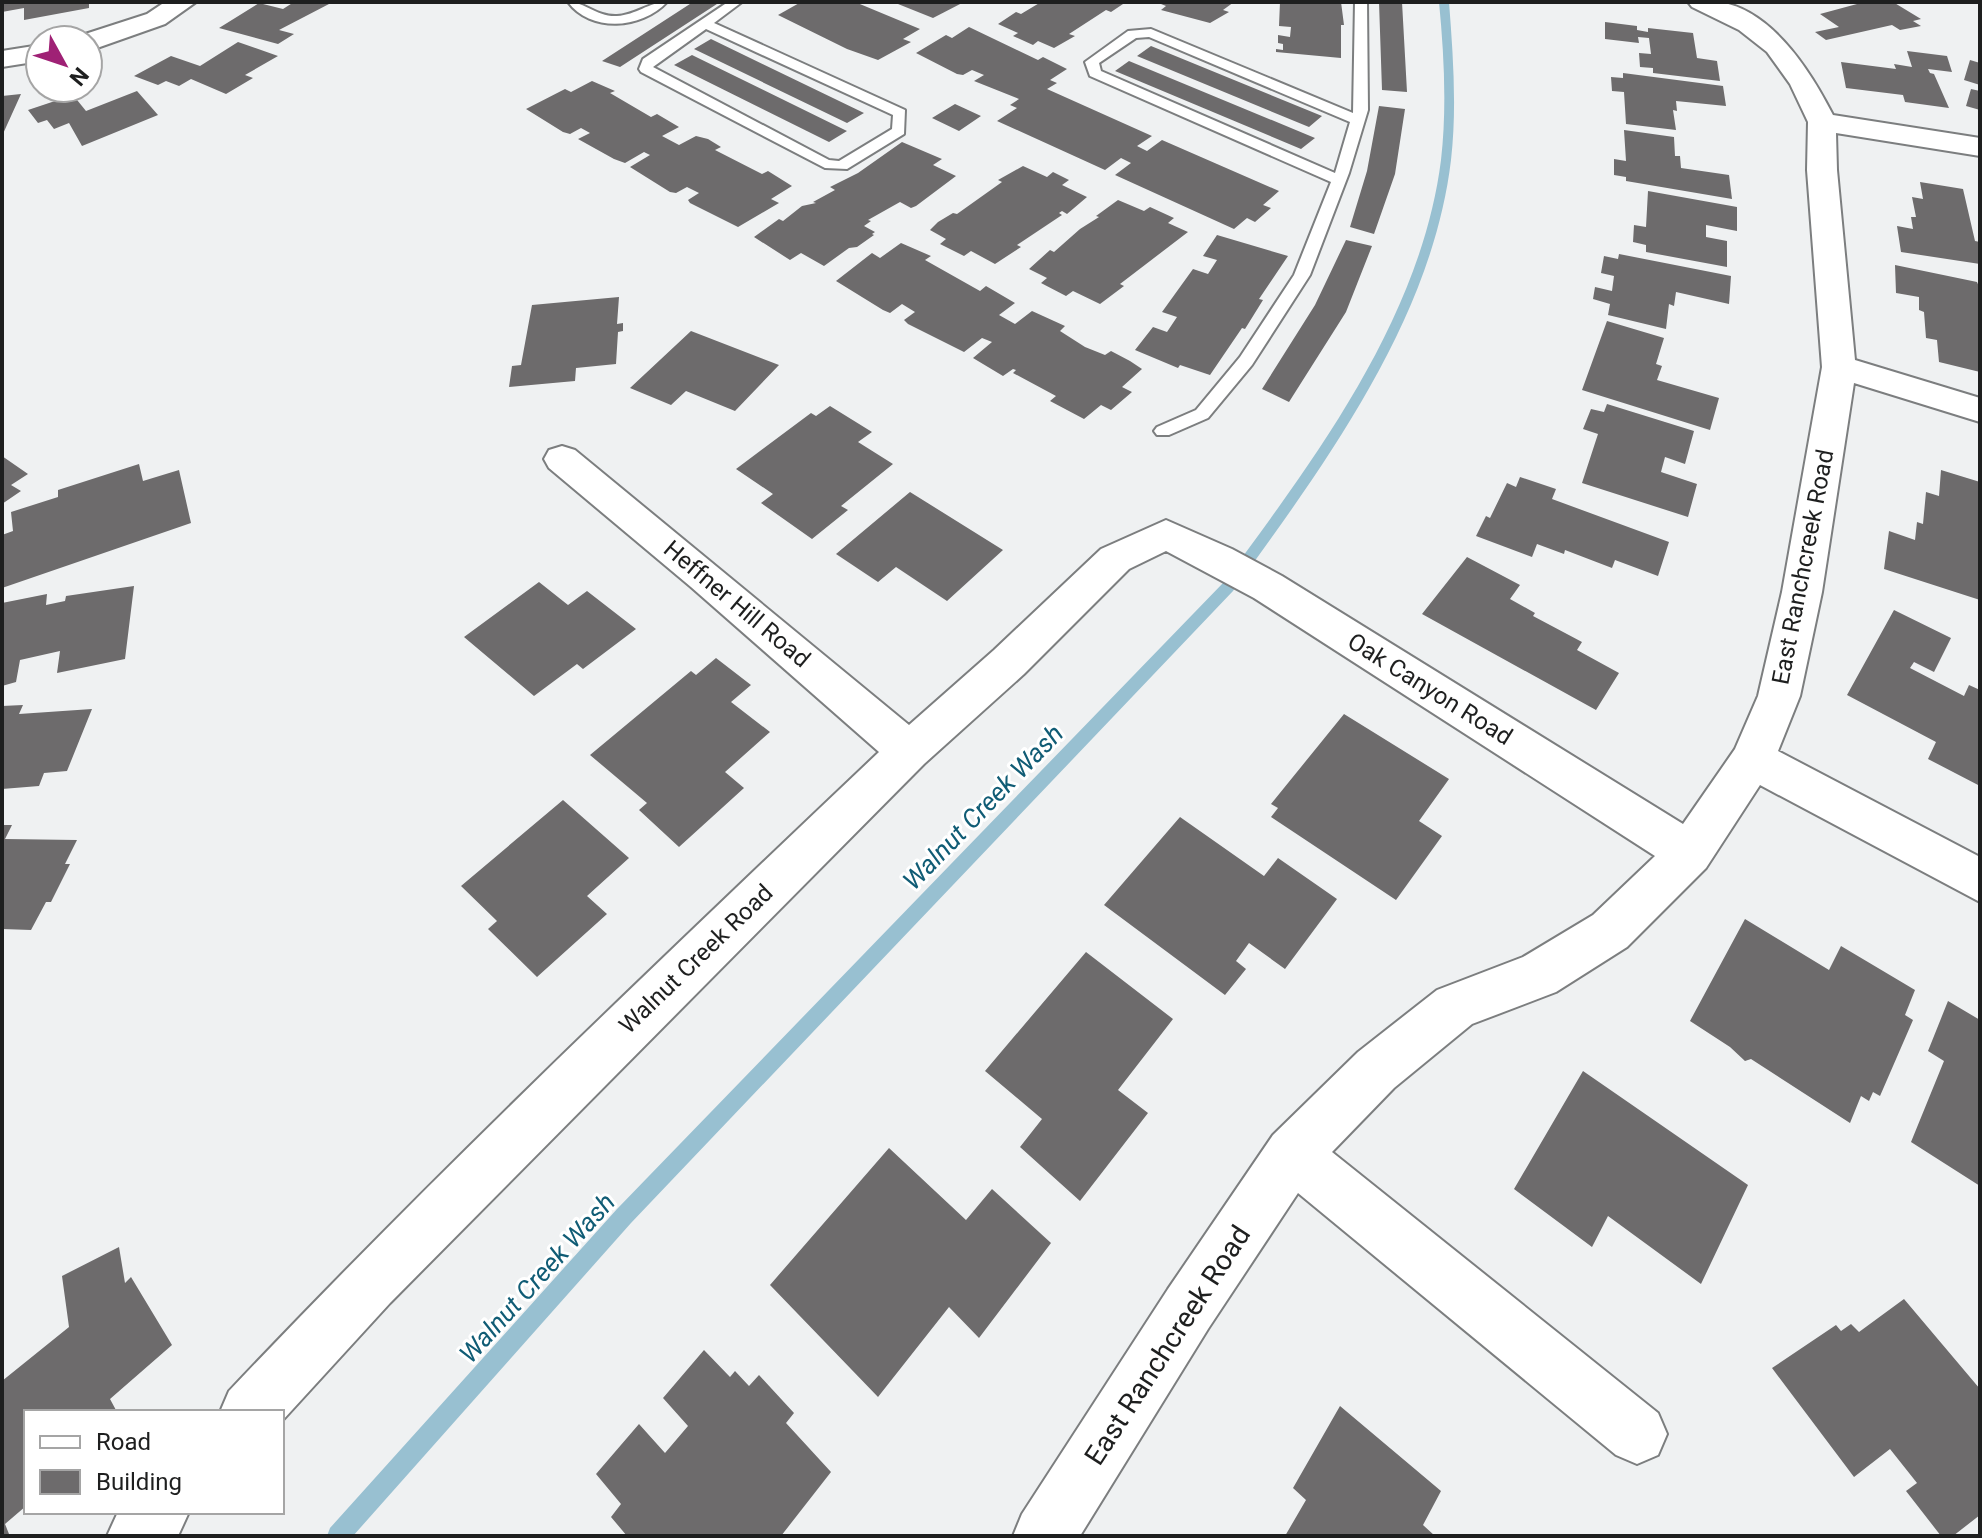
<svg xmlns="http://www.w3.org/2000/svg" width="1982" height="1538" viewBox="0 0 1982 1538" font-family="Roboto,sans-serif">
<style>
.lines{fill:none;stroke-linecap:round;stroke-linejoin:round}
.stream{fill:#98c0d1;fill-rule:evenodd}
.building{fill:#6d6b6c}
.lane-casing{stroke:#7c7e7f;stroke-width:4}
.street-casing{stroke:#7c7e7f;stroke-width:4}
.lane{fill:#fff;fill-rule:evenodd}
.street{fill:#fff;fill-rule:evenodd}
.labels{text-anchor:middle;stroke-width:6;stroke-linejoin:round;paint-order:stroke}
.street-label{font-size:24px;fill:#1e1f1f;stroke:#fff}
.water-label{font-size:26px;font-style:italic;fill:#105c75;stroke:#fff}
.near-street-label{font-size:28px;fill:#1e1f1f;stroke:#fff}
</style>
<rect width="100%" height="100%" fill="#eff1f2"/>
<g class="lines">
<path class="stream" d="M1439 2H1449C1453 54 1457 108 1451 160 1432 320 1325 464 1233 591L631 1223 353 1536H327L330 1528 617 1209 1223 583C1315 459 1421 318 1441 160 1447 108 1444 54 1439 2Z"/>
</g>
<path class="building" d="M2 2H89V8L24 20V8L2 12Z
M294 2 329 4 279 30 294 34 278 44 219 28 259 3 283 9Z
M693 2H720L620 67 602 61Z
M801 2H855L920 29 903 39 911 42 878 60 847 49 778 15Z
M902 2H964L933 18 898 4Z
M1041 2H1126L1111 12 1106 10 1069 34 1075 36 1054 48 1038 41 1033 45 1013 36 1018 33 998 24 1016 12 1021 14Z
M1156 2H1234L1223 10 1229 12 1210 23 1161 10 1166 6Z
M1280 2H1341L1344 25H1341V58L1276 52V49L1283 50V44L1278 43V35L1290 37 1291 27 1279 26Z
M1379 2H1402L1407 92 1382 90Z
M1854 2H1893L1921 19 1913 21 1921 26 1900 30 1892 25 1826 40 1815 32 1839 27 1820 14 1857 4Z
M1605 22 1637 26V30L1648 32V28L1693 33 1697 58 1717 61 1720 81 1653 73V68L1640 67 1639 53 1651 54 1649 38 1638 37 1639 43 1605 39Z
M969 27 1038 60 1043 57 1067 69 1050 80 1057 83 1047 89 1152 136 1137 146 1147 151 1162 140 1279 191 1263 205 1271 208 1255 222 1247 218 1234 229 1115 175 1131 163 1121 158 1105 170 997 121 1017 108 1010 105 1019 99 974 81 984 75 972 70 963 75 957 74 916 53 946 35 952 38Z
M711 39 864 113 847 123 694 49Z
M238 42 278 56 245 75 253 78 226 94 191 79 179 86 166 81 158 85 134 76 171 56 200 66Z
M1151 46 1322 116 1309 127 1137 56Z
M1907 51 1947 56 1952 72 1928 69 1930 73 1934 74 1949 108 1905 102 1903 95 1846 88 1841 62 1896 69 1894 64 1912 67Z
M692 55 847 131 829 142 674 65Z
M1970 60 1980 63V85L1964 80Z
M1129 61 1315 138 1301 149 1115 71Z
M1623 73 1723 86 1726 106 1676 101 1677 111 1673 110 1676 130 1626 124 1624 92 1612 91 1611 77 1623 78Z
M592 81 615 91 610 93 651 117 657 114 679 127 662 136 679 145 696 136 708 139 721 147 715 150 762 174 768 171 792 186 771 199 779 203 738 227 690 203 688 200 699 193 687 187 676 193 670 192 630 167 650 155 644 152 625 163 614 159 578 139 590 133 581 128 570 134 563 132 526 109 565 89 571 92Z
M1971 89 1980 91V110L1966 106Z
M137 91 158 115 82 146 69 123 54 129 47 120 38 123 28 110 73 95 86 111Z
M21 94 2 136V96Z
M955 104 981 116 959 131 932 118Z
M1379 106 1405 109 1395 174 1374 234 1350 227 1367 171Z
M1624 130 1674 137 1675 156H1680L1681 168 1729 175 1732 199 1626 181V177L1614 175V159L1626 161Z
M902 142 942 159 933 165 956 176 916 206 911 208 900 202 868 220 871 221 864 226 875 232 872 234 874 235 857 247 849 248 824 266 801 253 790 260 754 237 779 219 783 221 802 206 816 203 813 202 835 190 830 187 858 173Z
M1023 166 1047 177 1053 172 1069 180 1062 185 1087 197 1067 214 1062 211 1059 213 1062 215 1017 245 1021 247 995 264 971 251 964 256 940 244 946 239 930 230 938 222 953 213 957 214 1002 182 998 180Z
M1920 182 1963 189 1975 241 1980 242V264L1901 252 1897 226 1913 229 1911 217H1916L1912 197 1923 199Z
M1648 191 1737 207V231L1706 225V237L1727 241V267L1646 252V245L1633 242 1634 225 1646 227Z
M1118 200 1144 211 1150 207 1174 218 1168 223 1188 232 1120 284 1124 286 1100 304 1073 291 1066 296 1041 283 1047 278 1029 269 1050 250 1054 252 1080 229 1099 217 1096 216Z
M1217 235 1288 256 1259 299 1263 300 1245 329 1242 328 1210 375 1180 365 1178 368 1135 350 1153 327 1167 332 1177 317 1162 312 1193 269 1208 274 1217 260 1203 256Z
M1346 240 1372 246 1346 312 1289 402 1262 389 1315 305Z
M901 243 931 256 925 260 980 291 986 286 1015 303 999 315 1015 324 1032 311 1065 326 1060 331 1085 347 1105 355 1111 351 1130 361 1142 369 1122 387 1132 392 1111 410 1101 405 1084 419 1050 401 1056 396 1013 373 1016 370 1013 369 1003 376 973 358 992 342 982 338 964 352 908 324 904 320 915 312 902 304 890 313 883 310 836 281 872 253 880 258Z
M1619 254 1731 276 1729 304 1676 292 1674 306 1669 304 1666 329 1608 315 1610 304 1593 299 1595 287 1612 291 1614 276 1601 273 1604 256 1618 259Z
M1895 265 1977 282 1980 289V372L1939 362 1937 340 1926 338 1924 312 1919 310V297L1896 293Z
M619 297 617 324 623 323V331L618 332 616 364 576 368 575 381 509 387 512 366 521 365 532 305Z
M1607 321 1664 338 1656 364 1662 366 1657 380 1719 398 1710 430 1582 390Z
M691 331 779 365 735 411 686 391 671 405 630 388Z
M1607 404 1694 431 1685 464 1665 457 1661 472 1697 484 1688 517 1582 483 1598 434 1583 429 1591 409 1604 412Z
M830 406 872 432 858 442 893 464 841 506 848 510 812 539 761 503 773 494 736 469 811 413 816 416Z
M2 456 28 474 11 485 21 491 2 504Z
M139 464 143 481 179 470 191 523 2 588V535L13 531 11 512 58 497V490Z
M1941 470 1980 482V600L1884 569 1889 531 1915 540 1917 522 1923 524 1926 492 1939 496Z
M1520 477 1556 489 1552 499 1669 542 1658 576 1615 560 1612 568 1565 550 1564 554 1537 544 1532 557 1476 536 1486 516 1490 518 1507 483 1516 487Z
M910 492 1003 550 947 601 896 567 878 582 836 554Z
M1467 557 1520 585 1510 599 1535 613 1533 616 1582 642 1577 650 1619 673 1596 710 1422 614Z
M539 582 568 605 587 591 636 629 583 669 577 664 534 696 464 637Z
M134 586 125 659 57 673 60 651 20 660 16 682 2 686V603L47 594 46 605 65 601 66 596Z
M1894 610 1951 638 1934 672 1914 662 1910 668 1964 696 1969 685 1980 690V786L1928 759 1936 742 1847 695Z
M716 658 751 685 731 702 770 732 725 772 744 788 679 847 639 810 647 803 590 755 691 671 696 675Z
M23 705 19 714 92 709 67 771 44 773 39 786 2 789V706Z
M1344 714 1449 779 1419 821 1442 836 1396 900 1271 817 1278 808 1271 804Z
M563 800 629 858 587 896 607 914 537 977 488 929 497 921 461 886Z
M1180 817 1264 876 1278 858 1337 899 1285 969 1249 943 1236 961 1246 969 1225 995 1104 905Z
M2 825H12L5 839 77 840 65 864H70L51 902H46L31 930 2 929Z
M1745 919 1829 970 1841 946 1915 990 1905 1015 1913 1020 1880 1096 1873 1092 1869 1101 1861 1096 1850 1123 1751 1059 1745 1061 1730 1047 1690 1021Z
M1086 952 1173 1019 1118 1090 1148 1113 1080 1201 1020 1147 1042 1119 985 1071Z
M1948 1001 1980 1020V1186L1911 1142 1944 1061 1928 1051Z
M1583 1071 1748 1185 1701 1284 1608 1216 1592 1247 1514 1189Z
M889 1148 966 1220 992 1189 1051 1243 979 1338 949 1307 878 1397 770 1285Z
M119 1247 125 1283 131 1277 172 1345 110 1399 117 1412H26V1506L5 1524 9 1534 2 1536V1381L69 1327 62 1276Z
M1904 1299 1980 1389V1515L1953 1536H1941L1906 1491 1917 1483 1890 1449 1854 1477 1772 1368 1836 1325 1841 1331 1851 1324 1859 1332Z
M704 1350 730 1377 735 1371 749 1386 759 1375 794 1413 786 1423 831 1472 781 1536H627L611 1517 621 1504 596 1474 639 1424 665 1453 688 1426 663 1398Z
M1340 1406 1441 1491 1423 1525 1435 1536H1285L1306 1500 1293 1488Z"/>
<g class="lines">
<g class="lane-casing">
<path id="lane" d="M568 2C586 2 596 17 617 16 636 15 649 2 667 2 642 29 591 33 568 2Z
M728 2H742L714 23 905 110 904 134 847 169 825 168 641 72 639 69 643 59ZM706 29 893 115 892 129 839 161 829 160 653 67Z
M1355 2H1367L1368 110 1349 173 1310 275 1252 365 1208 418 1169 435H1157L1154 431 1157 427 1196 410 1240 357 1294 275 1331 182 1090 76 1085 62 1128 31 1151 29 1353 113ZM1149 37 1350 122 1335 173 1101 71 1099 63 1136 38Z"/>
</g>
<g class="street-casing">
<path id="street" d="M165 2H196L165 24 97 48 88 50V40H76L79 36 147 14Z
M1688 2C1698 2 1710 0 1720 2 1773 11 1811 72 1833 115L1980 138V156L1836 133 1837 170 1855 360 1980 398V422L1854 383 1822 592 1800 696 1778 751 1980 857V902L1760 785 1706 868 1627 947 1556 992 1472 1024 1394 1088 1332 1152 1658 1413 1667 1434 1658 1455 1637 1464 1616 1455 1298 1193 1208 1329 1080 1536H1013L1022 1514 1168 1289 1273 1135 1358 1052 1437 990 1523 957 1593 915 1655 856 1254 598 1166 551 1129 569 1024 674 924 764 390 1303 282 1421V1412H220L229 1391C438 1170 659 961 879 752L691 587 549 468 544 459 549 450 562 446 575 450 909 725 994 650 1101 549 1166 520 1232 549 1282 576 1683 824 1735 749 1758 696 1782 592 1822 367 1807 170 1808 122 1790 84 1767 52 1739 30 1692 7Z
M40 45V61L2 67V51Z
M118 1512H189L178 1536H107Z"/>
</g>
<use href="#lane" class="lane"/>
<use href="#street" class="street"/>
</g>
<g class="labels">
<g class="street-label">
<text transform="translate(1803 567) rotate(-79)" y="8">East Ranchcreek Road</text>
<text transform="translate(737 604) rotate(40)" y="8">Heffner Hill Road</text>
<text transform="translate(1430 689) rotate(32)" y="8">Oak Canyon Road</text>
<text transform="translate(696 959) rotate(-44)" y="8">Walnut Creek Road</text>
</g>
<g class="water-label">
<text transform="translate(983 807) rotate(-46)" y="9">Walnut Creek Wash</text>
<text transform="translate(537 1278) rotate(-48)" y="9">Walnut Creek Wash</text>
</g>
<g class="near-street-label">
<text transform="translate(1167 1345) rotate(-57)" y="10">East Ranchcreek Road</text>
</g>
</g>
<rect width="1982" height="1538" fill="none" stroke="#1e1f1f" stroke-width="8"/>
<rect x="24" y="1410" width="260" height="104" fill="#ffffff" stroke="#a5a5a5" stroke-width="2"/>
<rect x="40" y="1436" width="40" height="12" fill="#ffffff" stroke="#a5a5a5" stroke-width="2"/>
<text x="96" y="1450" font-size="24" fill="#1e1f1f">Road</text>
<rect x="40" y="1470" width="40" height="24" fill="#6d6b6c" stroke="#a5a5a5" stroke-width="2"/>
<text x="96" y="1490" font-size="24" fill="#1e1f1f">Building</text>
<g transform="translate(64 64) rotate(130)"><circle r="38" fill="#ffffff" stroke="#a5a5a5" stroke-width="2"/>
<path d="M0-6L14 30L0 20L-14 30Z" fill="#9f2175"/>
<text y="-12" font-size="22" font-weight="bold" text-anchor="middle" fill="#1e1f1f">N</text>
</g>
</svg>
